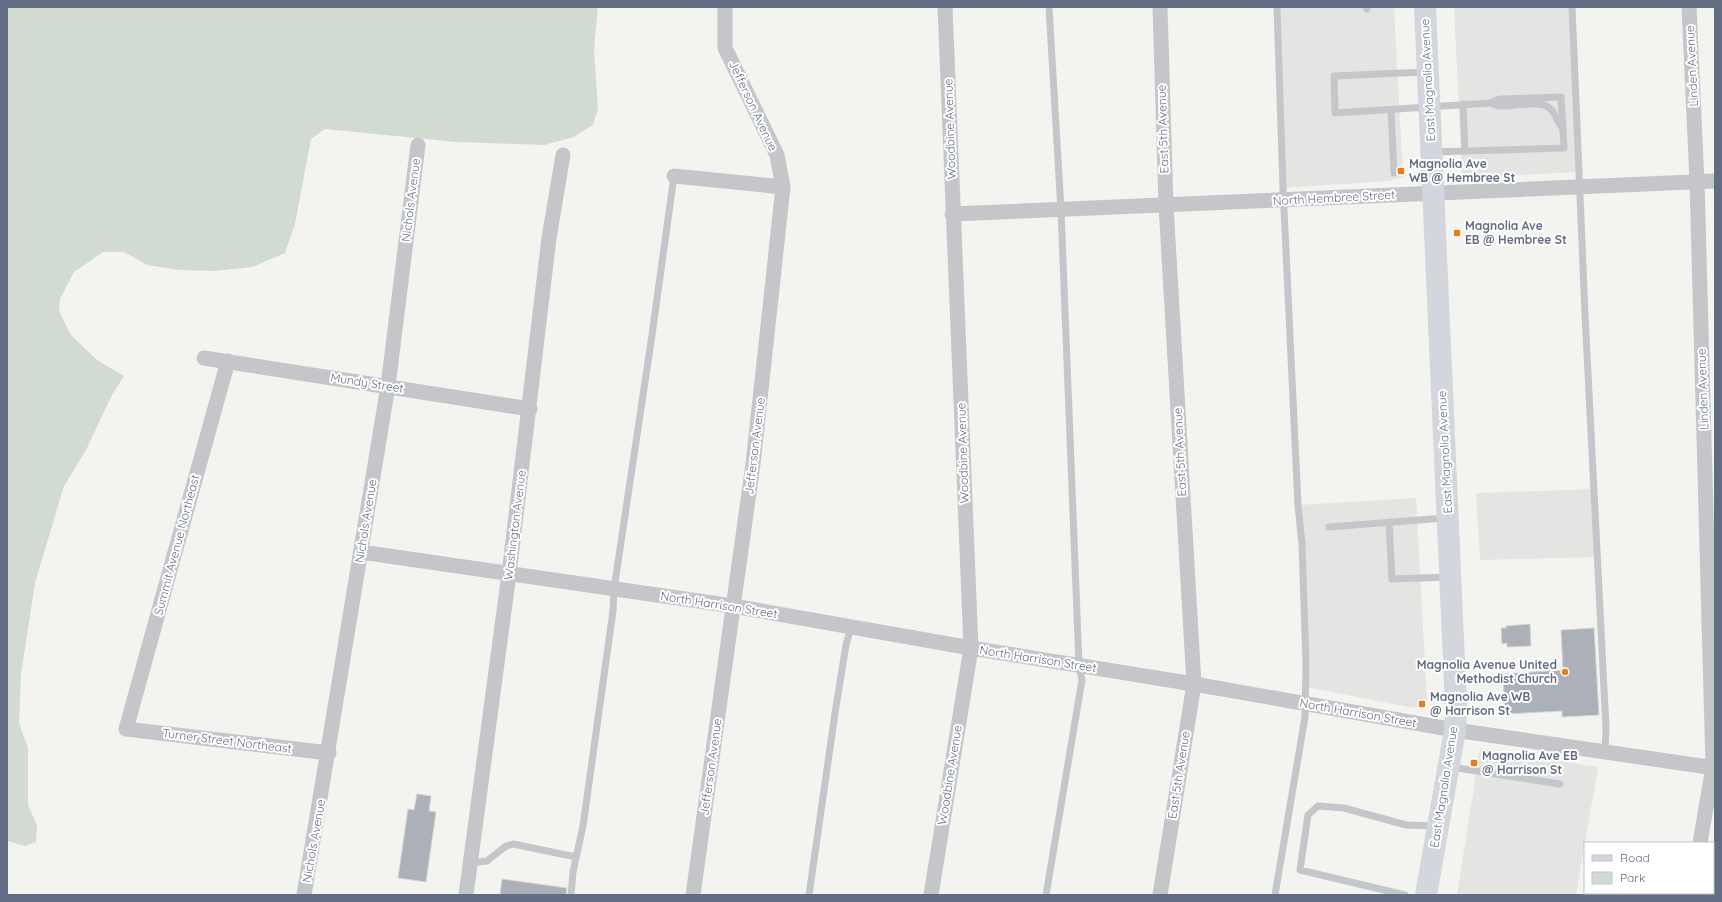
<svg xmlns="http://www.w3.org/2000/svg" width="1722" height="902" viewBox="0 0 1722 902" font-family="Quicksand,sans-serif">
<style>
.built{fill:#e4e5e3}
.green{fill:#d2dbd1}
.building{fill:#acb1b9;stroke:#d5d5d3}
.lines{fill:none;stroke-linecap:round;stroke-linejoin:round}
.service{stroke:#c4c6ca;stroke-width:7}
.minor{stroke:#c4c6ca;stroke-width:15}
.primary{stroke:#d3d6dc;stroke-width:22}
.poi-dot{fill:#eb7e19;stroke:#fff;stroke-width:1.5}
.labels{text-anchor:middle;stroke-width:4;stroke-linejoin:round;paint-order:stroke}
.street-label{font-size:12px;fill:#626c83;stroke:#fff}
.poi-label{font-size:12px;font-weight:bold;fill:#626c83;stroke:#fff;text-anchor:start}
</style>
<rect width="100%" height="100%" fill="#f3f4f0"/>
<path class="built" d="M1277 7H1394L1403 177 1389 181 1283 188Z
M1454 7H1572L1579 172 1464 178 1462 176Z
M1595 489 1598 557 1480 560 1476 493Z
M1416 498 1427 701 1424 706 1414 708 1306 687 1298 505Z
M1480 748 1598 767 1576 895H1457Z"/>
<path class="green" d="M7 7H598L594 49 598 109 593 125 574 137 544 145 456 142 325 129 311 139 295 224 285 253 252 267 214 271 180 270 147 265 124 252H103L74 272 60 299 59 311 71 335 97 360 124 376 112 395 86 450 64 486 35 583 21 674 19 723 28 748V805L37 825 36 842 25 846 7 841Z"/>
<path class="building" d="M1530 624 1531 646 1507 647V643L1502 644 1501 628H1506V626Z
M1594 628 1599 715 1562 717V711L1505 714 1503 674 1563 670 1561 630Z
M417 794 431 796 429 811 436 812 426 882 398 878 408 809 414 810Z
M502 879 567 888 566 895H500Z"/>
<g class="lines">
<path class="service" d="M1366 7 1367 9
M1572 7 1585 314 1606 728 1605 752
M1425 72 1334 76 1335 113 1490 103 1499 99 1561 97 1564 148 1433 152
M1490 103C1493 104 1496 105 1499 106 1511 107 1539 100 1548 107 1556 112 1556 121 1562 127
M1463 104 1465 150
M1391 110 1394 173
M1389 522 1392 579 1449 577
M1329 527 1445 518
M1451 767 1560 784
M470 863 487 861 506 846 513 844 576 857
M571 895 573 872 583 826 613 611 614 589 652 335 674 176
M809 895 835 713 846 645 851 627
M1046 895 1082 680 1079 665 1061 210 1049 7
M1275 895 1305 717 1306 663 1302 544 1298 505 1283 188 1277 7
M1405 895 1300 870 1308 815 1318 806 1344 808 1406 825 1436 826"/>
<path class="minor" d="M1160 7 1166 205 1194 684 1160 895
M1689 7 1697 182 1713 767 1700 843
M674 176 783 187
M952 214 1715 181
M204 358 530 409
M228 361 126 729 329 753
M361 552 733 606 971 648 1194 684 1455 730 1715 768
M304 895 388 386 418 145
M466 895 509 574 549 238 563 155
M693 895 753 464 783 187 777 155 725 48V7
M931 895 971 648 945 7
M1692 895V893"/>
<path class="primary" d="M1425 7 1456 707 1455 730 1426 895"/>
</g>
<g class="poi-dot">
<rect x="1397" y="167" width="8" height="8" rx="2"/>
<rect x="1453" y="229" width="8" height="8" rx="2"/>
<circle cx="1565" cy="672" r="4"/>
<rect x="1418" y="700" width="8" height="8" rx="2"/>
<rect x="1470" y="759" width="8" height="8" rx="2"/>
</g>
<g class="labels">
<g class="street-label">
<text transform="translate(1692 66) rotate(-93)" y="4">Linden Avenue</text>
<text transform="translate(1428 80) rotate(-93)" y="4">East Magnolia Avenue</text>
<text transform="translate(753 106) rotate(65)" y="4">Jefferson Avenue</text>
<text transform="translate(950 129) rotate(-92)" y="4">Woodbine Avenue</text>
<text transform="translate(1163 129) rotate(-92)" y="4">East 5th Avenue</text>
<text transform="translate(1334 198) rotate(-3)" y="4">North Hembree Street</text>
<text transform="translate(411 200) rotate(-83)" y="4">Nichols Avenue</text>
<text transform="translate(367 383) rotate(9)" y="4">Mundy Street</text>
<text transform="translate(1703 389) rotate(-92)" y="4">Linden Avenue</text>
<text transform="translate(755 446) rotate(-83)" y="4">Jefferson Avenue</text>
<text transform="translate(1180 452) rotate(-93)" y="4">East 5th Avenue</text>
<text transform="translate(1445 452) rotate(-93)" y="4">East Magnolia Avenue</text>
<text transform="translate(963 453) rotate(-92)" y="4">Woodbine Avenue</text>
<text transform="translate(366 521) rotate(-81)" y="4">Nichols Avenue</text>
<text transform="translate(515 525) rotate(-83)" y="4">Washington Avenue</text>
<text transform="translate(177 545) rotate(-75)" y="4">Summit Avenue Northeast</text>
<text transform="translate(719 605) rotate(9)" y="4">North Harrison Street</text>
<text transform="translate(1038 659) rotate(9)" y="4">North Harrison Street</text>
<text transform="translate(1358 713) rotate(10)" y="4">North Harrison Street</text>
<text transform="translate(227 741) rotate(7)" y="4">Turner Street Northeast</text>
<text transform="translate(711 767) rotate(-82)" y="4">Jefferson Avenue</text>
<text transform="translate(950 775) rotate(-81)" y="4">Woodbine Avenue</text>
<text transform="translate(1179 775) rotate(-81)" y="4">East 5th Avenue</text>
<text transform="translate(1444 787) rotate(-81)" y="4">East Magnolia Avenue</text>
<text transform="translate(314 841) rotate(-80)" y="4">Nichols Avenue</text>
</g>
<g class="poi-label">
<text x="1409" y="168">Magnolia Ave<tspan x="1409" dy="14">WB @ Hembree St</tspan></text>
<text x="1465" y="230">Magnolia Ave<tspan x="1465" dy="14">EB @ Hembree St</tspan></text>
<text x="1557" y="669" text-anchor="end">Magnolia Avenue United<tspan x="1557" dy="14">Methodist Church</tspan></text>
<text x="1430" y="701">Magnolia Ave WB<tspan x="1430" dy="14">@ Harrison St</tspan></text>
<text x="1482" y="760">Magnolia Ave EB<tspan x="1482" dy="14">@ Harrison St</tspan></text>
</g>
</g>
<rect width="1722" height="902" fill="none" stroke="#626c83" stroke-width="16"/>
<rect x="1584" y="842" width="130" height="52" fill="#ffffff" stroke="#c0c4cd"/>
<rect x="1592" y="855" width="20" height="6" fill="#d3d6dc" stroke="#c0c4cd"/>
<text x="1620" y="862" font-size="12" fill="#626c83">Road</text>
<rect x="1592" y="872" width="20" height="12" fill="#d2dbd1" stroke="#c0c4cd"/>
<text x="1620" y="882" font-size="12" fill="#626c83">Park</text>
</svg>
